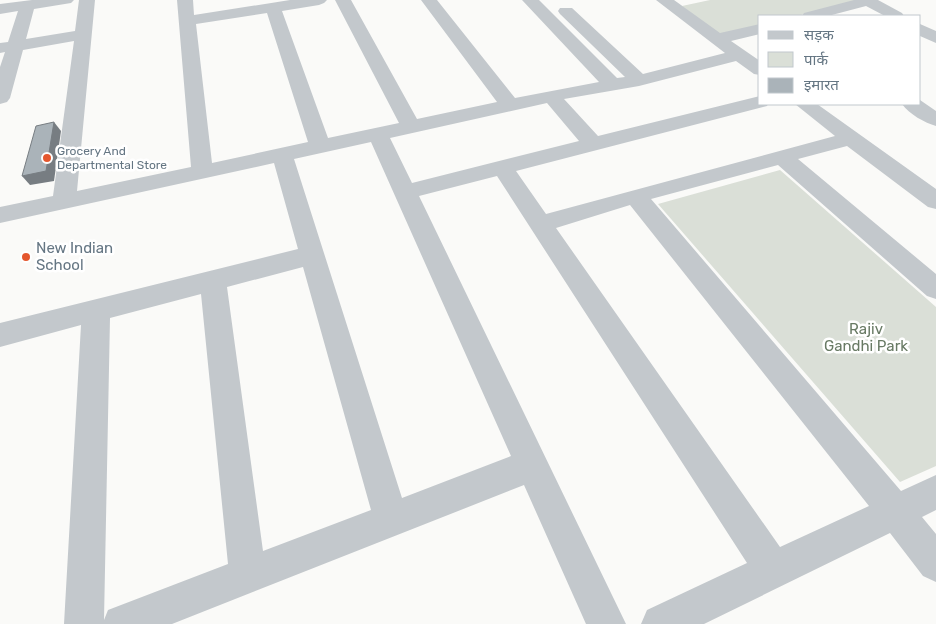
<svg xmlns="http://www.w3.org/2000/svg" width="936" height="624" viewBox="0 0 936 624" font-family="Rubik,'Noto Sans Devanagari',sans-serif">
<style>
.green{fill:#dadfd7}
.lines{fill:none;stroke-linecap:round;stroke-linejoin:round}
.minor{fill:#c3c8cc;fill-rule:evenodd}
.shaded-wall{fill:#777d82}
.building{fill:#aab3b9;stroke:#777d82}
.poi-dot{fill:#e4572e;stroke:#fff;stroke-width:2}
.labels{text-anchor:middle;stroke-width:5;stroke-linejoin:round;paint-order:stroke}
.far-poi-label{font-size:12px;fill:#657683;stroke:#fff;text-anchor:start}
.poi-label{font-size:15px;fill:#657683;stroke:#fff;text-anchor:start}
.park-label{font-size:15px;fill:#687a64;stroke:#fff}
</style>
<rect width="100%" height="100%" fill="#fafaf8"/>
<path class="green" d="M710 0H857L860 1 797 16H760V25L719 35 682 6Z
M780 170 936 307V466L900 482 658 204Z"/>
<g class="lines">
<path class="minor" d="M32 0H74L71 3 34 9 26 39 75 31 79 0H95L77 191 191 167 177 0H193L194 15 290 0H327L324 3 319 5 282 11 328 138 399 123 335 0H351L417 119 497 102 421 0H437L515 98 599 82 522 0H539L617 78 625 77 560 14 558 11 560 8H572L643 74 725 53 656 0H674L720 33 760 24V34L731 41 760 61V75L754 74 736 61 639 86 564 99 598 136 760 96V104H768L767 106 516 171 546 214 835 136 795 104H817L936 189V209L928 207 847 146 798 159 936 274V299L927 296 778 165 651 199 901 491 936 475V510L922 517 936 534V582L923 576 890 533 704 624H641L647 610 747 563 497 176 419 196 626 624H586L524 485 172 624H64L81 325 0 347V323L298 249 274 163 0 223V207L53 196 74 41 23 50 10 98 7 102 0 104V67L5 52 0 53V43L8 42 18 11 0 14V4ZM267 13 308 142 212 163 196 24ZM547 103 579 141 412 183 390 138ZM371 142 511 456 402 498 294 159ZM630 205 869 506 780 547 556 228ZM303 267 371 510 263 551 227 287ZM201 294 228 564 108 610 104 620 110 318Z
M854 0H878L902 13 904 16H885L866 6 828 16H802L804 13Z
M920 24 936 31V43L920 36Z
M920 100 936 111V126C925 123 909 114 902 104H920Z"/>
</g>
<path class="shaded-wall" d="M54 122 61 131 54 181 30 185 22 176Z"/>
<path class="building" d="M54 122 46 171 22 176 36 126Z"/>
<g class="poi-dot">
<circle cx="47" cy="158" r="5"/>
<circle cx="26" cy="257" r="5"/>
</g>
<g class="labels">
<g class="far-poi-label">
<text x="57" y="155">Grocery And<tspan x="57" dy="14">Departmental Store</tspan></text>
</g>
<g class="poi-label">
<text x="36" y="253">New Indian<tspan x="36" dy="17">School</tspan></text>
</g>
<g class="park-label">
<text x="866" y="334">Rajiv<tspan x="866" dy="17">Gandhi Park</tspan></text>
</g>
</g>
<rect x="758" y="15" width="162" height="90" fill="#ffffff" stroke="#c1c8cd"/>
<rect x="768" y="31" width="25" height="8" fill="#c3c8cc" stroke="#c1c8cd"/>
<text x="804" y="40" font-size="15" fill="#657683">सड़क</text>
<rect x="768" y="52" width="25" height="15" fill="#dadfd7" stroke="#c1c8cd"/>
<text x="804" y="65" font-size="15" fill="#657683">पार्क</text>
<rect x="768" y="78" width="25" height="15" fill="#aab3b9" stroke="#c1c8cd"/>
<text x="804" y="90" font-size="15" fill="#657683">इमारत</text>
</svg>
